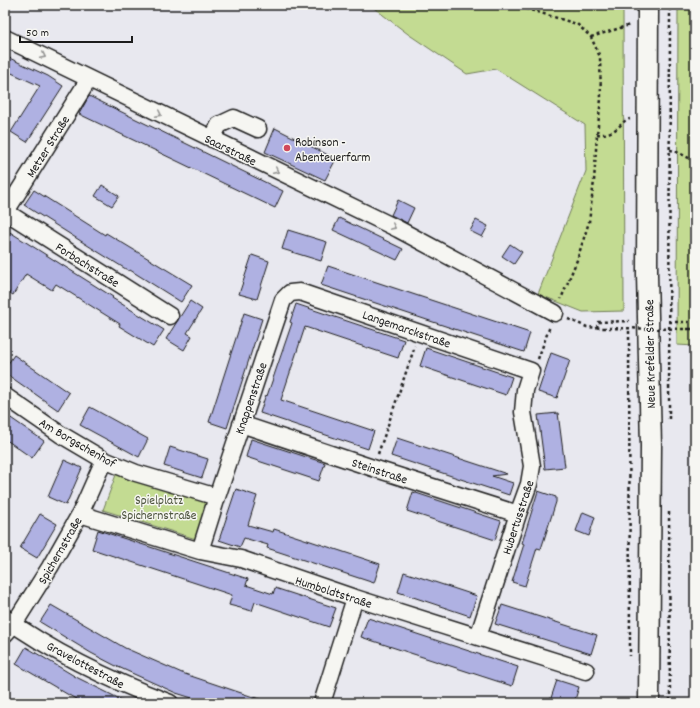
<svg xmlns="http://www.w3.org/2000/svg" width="700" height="708" viewBox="0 0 700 708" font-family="Dekko,sans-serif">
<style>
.green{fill:#c3db92;stroke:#707c57}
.building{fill:#afb1e2;stroke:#1c1c1c}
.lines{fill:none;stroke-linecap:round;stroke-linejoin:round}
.minor-casing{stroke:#1c1c1c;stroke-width:19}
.major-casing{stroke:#1c1c1c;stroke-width:23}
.path{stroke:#1c1c1c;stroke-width:2.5;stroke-dasharray:3 3;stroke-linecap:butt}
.minor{stroke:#f6f6f2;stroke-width:16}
.major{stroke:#f6f6f2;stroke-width:20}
.path-bridge{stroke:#1c1c1c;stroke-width:2.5;stroke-dasharray:3 3;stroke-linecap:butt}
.oneway{stroke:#949492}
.poi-dot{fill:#d1495b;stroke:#f6f6f2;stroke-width:1.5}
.labels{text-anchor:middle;stroke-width:3;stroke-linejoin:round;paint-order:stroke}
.poi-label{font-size:13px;fill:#1c1c1c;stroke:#f6f6f2;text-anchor:start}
.street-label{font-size:13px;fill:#1c1c1c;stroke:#f6f6f2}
.park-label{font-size:13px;fill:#4e553f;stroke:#f6f6f2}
</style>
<rect width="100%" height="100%" fill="#e8e8ef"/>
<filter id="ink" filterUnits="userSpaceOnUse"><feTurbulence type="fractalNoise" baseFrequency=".025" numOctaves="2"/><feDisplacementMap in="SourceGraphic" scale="8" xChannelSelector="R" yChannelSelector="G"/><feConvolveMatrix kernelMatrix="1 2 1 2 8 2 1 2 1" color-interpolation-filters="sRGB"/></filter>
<g filter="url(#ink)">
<path class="green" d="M370 5H618L623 10 624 311 583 312 538 294 586 171 585 125 496 69 467 74 408 34Z
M678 5H695V346L677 345Z
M117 472 210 501 196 539 103 510Z"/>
<path class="building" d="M5 56 48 76 63 86 27 142 11 132 40 86 5 70Z
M89 96 283 191 275 208 79 114Z
M275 128 336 159 325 180 265 152Z
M102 185 119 196 112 206 95 196Z
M34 190 105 235 106 233 192 285 181 302 130 270 129 271 95 250 24 205Z
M398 200 414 208 407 223 391 215Z
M339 218 403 249 397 260 333 230Z
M476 220 488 226 482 237 470 231Z
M5 229 113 297 112 298 164 330 153 347 119 326 120 324 56 284 52 290 26 274 13 295 5 290Z
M288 230 327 242 321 261 282 249Z
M510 244 522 252 514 264 502 256Z
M252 255 269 261 257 299 239 294Z
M328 266 530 333 524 352 321 285Z
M190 301 202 309 187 333 192 336 184 350 166 339Z
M296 304 404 340 398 358 305 327 281 400 374 431 368 449 260 413 264 400 266 395 267 396 292 323 290 322Z
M244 313 262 319 227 428 209 422Z
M426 348 512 377 506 395 420 366Z
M551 353 570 360 557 398 538 392Z
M14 355 69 393 58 410 5 373V368Z
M90 407 148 439 139 457 80 425Z
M558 413 565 467 545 469 538 415Z
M5 414 44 441 32 458 5 439Z
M397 438 507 474 492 476 513 483 509 495 391 456Z
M251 439 325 463 319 481 246 457Z
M170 447 208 459 202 478 164 466Z
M64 460 82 468 66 505 48 497Z
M236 489 257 496 248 525 273 532 274 529 380 564 374 583 267 548 268 545 244 538 240 547 219 540Z
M538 491 556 497V502L541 549 537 548 525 586 512 582 524 544 522 543Z
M413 492 501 521 495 540 407 511Z
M583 512 595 517 589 536 576 531Z
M40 514 57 524 37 558 20 548Z
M98 530 248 579 246 585 273 594 275 588 336 608 329 627 255 602 252 611 229 605 232 595 92 549Z
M404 572 477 596 470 616 398 592Z
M51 605 125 648 182 673 265 701V703H208L176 693 116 666 91 653 40 622Z
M502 605 597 635 591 654 495 624Z
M368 618 518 667 512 686 361 637Z
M26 647 76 677 128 703H83L67 694 16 664Z
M557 680 579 687 574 703H557L550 701Z"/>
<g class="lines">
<g class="minor-casing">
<path id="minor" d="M5 38 398 229 555 313
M212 139 219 125 234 118 258 129
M6 212 170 316
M5 213 89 79
M5 396 60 434 104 460 136 473 217 497
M241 424 373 468 518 514
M80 514 200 551 241 559 355 598 586 671
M200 551 217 497 283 300 290 293 300 292 531 371 525 390 523 412 532 466 529 484 518 514 478 637
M5 618C55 654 112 681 170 703
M5 634 14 624 50 567 80 514 104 460
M322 703 355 598"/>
</g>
<g class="major-casing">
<path id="major" d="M648 5 647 274 651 446 649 703"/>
</g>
<path class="path" d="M514 5 577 24 591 37 600 57 601 99 597 134 594 181 589 222 577 260 561 299
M591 37 630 25
M597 134C603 135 611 133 616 129 622 125 623 120 630 119
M670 150 675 151 695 161
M568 319 587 327 603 328
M669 322H695
M597 328 598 322 629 321
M689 329H695
M629 331 630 656
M538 359 550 326
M669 419 670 5
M378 454 415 346
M669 512 670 703"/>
<use href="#minor" class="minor"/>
<use href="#major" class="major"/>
<path class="path-bridge" d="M603 328 689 329"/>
</g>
<defs><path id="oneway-chevron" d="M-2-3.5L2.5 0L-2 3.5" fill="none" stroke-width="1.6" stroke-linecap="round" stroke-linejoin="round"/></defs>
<g class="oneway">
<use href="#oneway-chevron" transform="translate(43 56) rotate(26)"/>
<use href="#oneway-chevron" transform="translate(159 114) rotate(26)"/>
<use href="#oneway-chevron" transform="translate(276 171) rotate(26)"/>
<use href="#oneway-chevron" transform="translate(393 227) rotate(26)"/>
</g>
</g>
<circle class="poi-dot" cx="287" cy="148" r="4"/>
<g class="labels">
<g class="poi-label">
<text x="295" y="146">Robinson -<tspan x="295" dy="15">Abenteuerfarm</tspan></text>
</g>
<g class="street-label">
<text transform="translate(47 146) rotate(-58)" y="5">Metzer Straße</text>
<text transform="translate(231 149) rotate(26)" y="5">Saarstraße</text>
<text transform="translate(88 264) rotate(32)" y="5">Forbachstraße</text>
<text transform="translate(407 328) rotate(19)" y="5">Langemarckstraße</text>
<text transform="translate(649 354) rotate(-91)" y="5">Neue Krefelder Straße</text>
<text transform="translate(250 398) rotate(-71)" y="5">Knappenstraße</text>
<text transform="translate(78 442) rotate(30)" y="5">Am Borgschenhof</text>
<text transform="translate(380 470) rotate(18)" y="5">Steinstraße</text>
<text transform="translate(517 517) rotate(-72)" y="5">Hubertusstraße</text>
<text transform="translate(59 550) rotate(-60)" y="5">Spichernstraße</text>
<text transform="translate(334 591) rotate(18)" y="5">Humboldtstraße</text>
<text transform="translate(86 664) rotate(28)" y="5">Gravelottestraße</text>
</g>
<g class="park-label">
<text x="159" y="504">Spielplatz<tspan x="159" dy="15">Spichernstraße</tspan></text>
</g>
</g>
<rect width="700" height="708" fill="none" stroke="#f6f6f2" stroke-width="20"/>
<rect x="10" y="10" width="680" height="688" fill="none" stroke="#1c1c1c" stroke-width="1.5" filter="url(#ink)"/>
<path d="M20 36v6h112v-6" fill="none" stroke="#1c1c1c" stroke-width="2"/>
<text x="26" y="36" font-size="12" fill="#1c1c1c" stroke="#f6f6f2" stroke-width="3" paint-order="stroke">50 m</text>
</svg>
